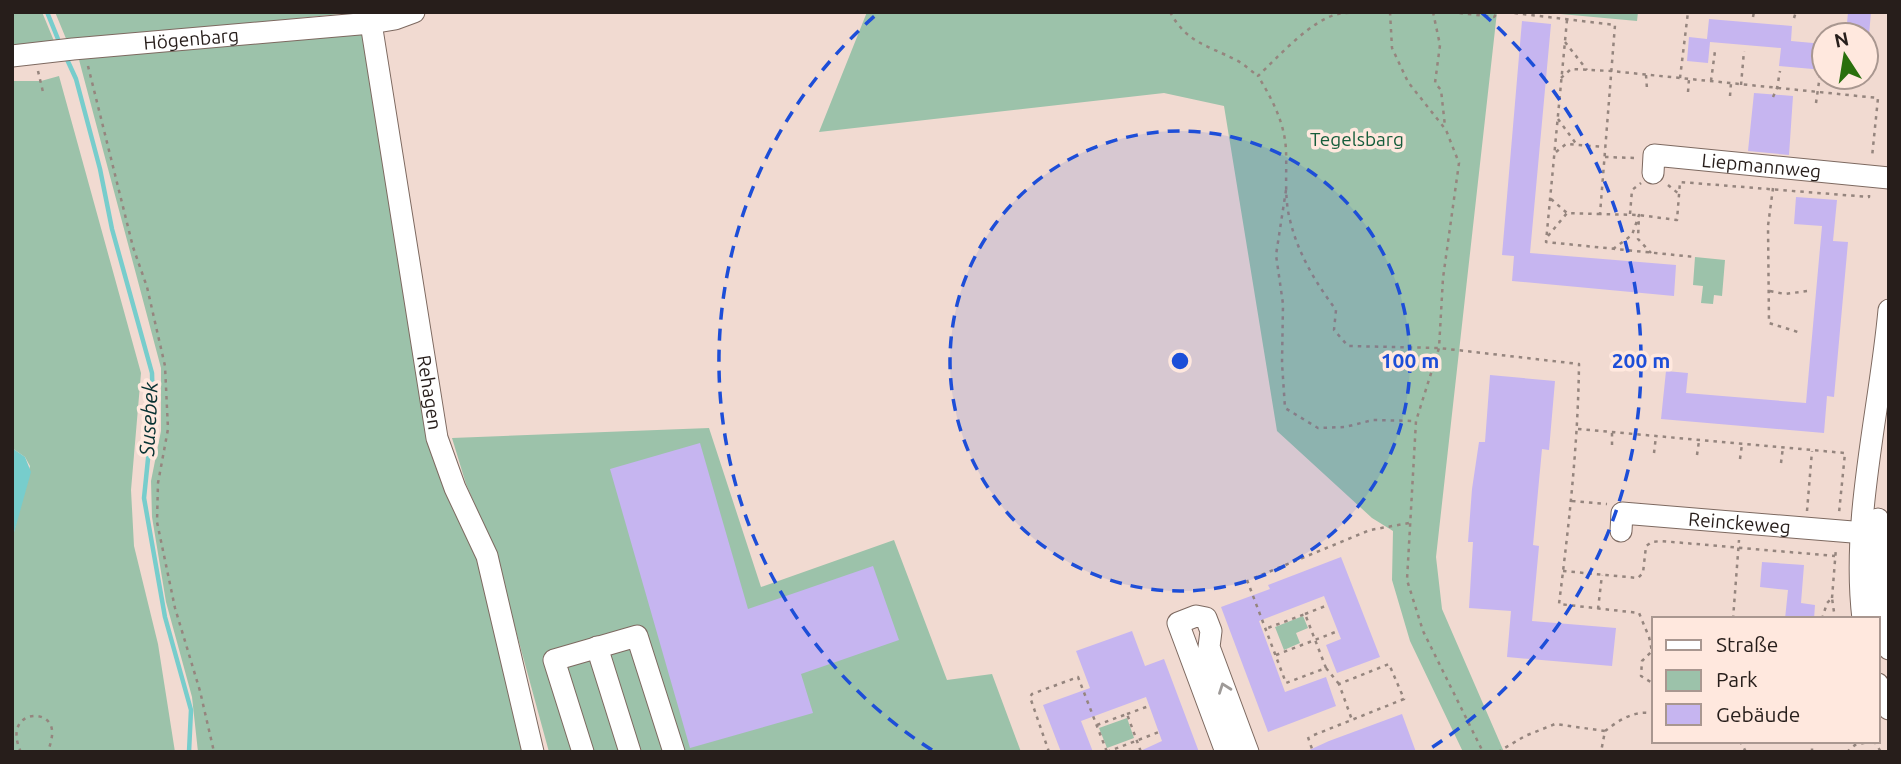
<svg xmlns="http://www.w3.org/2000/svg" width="1901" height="764" viewBox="0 0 1901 764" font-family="Ubuntu,sans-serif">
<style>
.green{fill:#9cc2aa}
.water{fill:#77cdcc}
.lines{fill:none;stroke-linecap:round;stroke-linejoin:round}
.stream{stroke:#77cdcc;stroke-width:4.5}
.building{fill:#c6b5f0}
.minor-casing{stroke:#7d6960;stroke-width:23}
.path{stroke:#95857e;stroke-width:2.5;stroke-dasharray:3.5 5;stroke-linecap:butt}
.minor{stroke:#fff;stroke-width:21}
.oneway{stroke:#9e9a98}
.ring{fill:none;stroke:#1d4ed8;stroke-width:3.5;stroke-dasharray:12 9}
.labels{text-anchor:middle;stroke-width:7;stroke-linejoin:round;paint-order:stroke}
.street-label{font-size:19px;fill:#271e1b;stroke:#ffe8de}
.park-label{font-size:19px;fill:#165d3b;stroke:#ffe8de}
.water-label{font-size:21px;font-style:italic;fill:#063132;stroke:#ffe8de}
.centre{fill:#1d4ed8;stroke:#ffe8de;stroke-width:3.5}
.ring-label{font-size:21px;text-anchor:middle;font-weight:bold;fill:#1d4ed8;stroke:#ffe8de;stroke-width:7;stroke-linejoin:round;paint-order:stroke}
</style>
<rect width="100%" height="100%" fill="#f1dad1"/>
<path class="green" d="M12 12H42L54 41 12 47Z
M55 12H360L67 41Z
M867 12H1497L1436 557 1442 609 1504 752H1463L1410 641 1392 580 1393 531 1372 518 1277 431 1224 106 1164 93 819 132Z
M1539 12H1638L1637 21Z
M367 31 430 436 481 555 529 752H198L192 697 166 602 152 517 151 481 161 431V368L78 56Z
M59 76 141 373 131 490 134 546 158 644 175 752H12V540L30 466 25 457 12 448V81H41Z
M1695 257 1725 260 1722 296 1714 295 1713 304 1701 303 1703 286 1693 285Z
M709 428 761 587 894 540 947 680 992 674 1021 752H549L492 543 466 484 452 438Z
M1303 616 1308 628 1296 633 1300 643 1284 650 1275 627Z
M1127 718 1134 738 1107 748 1099 728Z"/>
<path class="water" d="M12 448 25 457 31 472 12 540Z"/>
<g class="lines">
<path class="stream" d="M47 12 60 44
M65 55 76 79 100 169 112 229 152 373 153 410 144 498 165 617 191 710 189 752"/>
</g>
<path class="building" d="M1848 12H1871L1869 35H1846Z
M1709 19 1792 26 1791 41 1824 44V70L1779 66 1781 48 1710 42 1708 63 1687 61 1689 37 1707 39Z
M1522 21 1551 24 1530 253 1676 265 1674 296 1512 281 1514 256 1502 255Z
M1754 93 1793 96 1789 155 1748 151Z
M1796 197 1837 200 1833 241 1848 242 1834 397 1827 396 1824 433 1661 419 1666 371 1688 373 1686 393 1806 403 1822 226 1794 224Z
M1490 375 1555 381 1549 450 1542 449 1533 545 1539 546 1532 621 1616 628 1612 666 1507 657 1511 611 1469 608 1473 542H1468L1472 489 1479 442H1485Z
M700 443 748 609 873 566 899 640 801 674 813 713 690 748 610 469Z
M1341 557 1380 657 1337 673 1326 645 1341 639 1324 596 1259 621 1285 692 1326 677 1336 706 1268 732 1221 607 1270 589 1268 585Z
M1762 562 1804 565 1801 603 1815 605 1814 619H1785L1788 590 1760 587Z
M1132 631 1145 666 1164 659 1199 752H1138L1162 741 1146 697 1081 721 1093 752H1061L1043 705 1090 688 1076 651Z
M1402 714 1416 752H1305L1329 741Z"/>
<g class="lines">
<g class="minor-casing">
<g id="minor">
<path id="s1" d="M371 23 437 438 455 488 487 556 533 752"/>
<path id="s2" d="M12 56 73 49 371 23 395 19 414 12"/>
<path id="s3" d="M1653 173 1654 155 1889 178"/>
<path d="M1878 519V599L1889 649"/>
<path id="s4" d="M1621 531 1622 513 1877 534"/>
<path d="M1863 619C1851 519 1880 410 1889 310"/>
<path d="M597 647 630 752"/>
<path d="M1878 684 1889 709"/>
<path d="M583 752 554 660 637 636 674 752"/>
<path d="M1226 752 1178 623 1196 616 1206 618 1211 631 1209 647 1248 752"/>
</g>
</g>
<path class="path" d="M1170 12C1187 43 1207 45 1236 60 1244 64 1251 71 1258 76
M1366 12C1357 13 1347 12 1338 14 1311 20 1278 57 1258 76 1272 99 1285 123 1286 151 1287 173 1284 198 1290 220 1298 254 1316 283 1336 310L1334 330 1348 346 1439 348 1579 364C1578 445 1569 524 1559 604L1639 613 1649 637 1652 651 1642 661 1641 676 1654 684
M1390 12 1392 48 1408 82 1446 130 1459 163 1443 278 1439 348 1416 421 1407 580 1423 631 1483 752
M1433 12 1440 45 1435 83 1441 90 1445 126
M1451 12 1494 17 1498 12
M1506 12 1615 25 1600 214 1639 215 1677 220 1680 182 1869 197V195
M1753 17 1754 12
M1794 18 1796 12
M1567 20 1546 242 1695 257
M1565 42 1587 70
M88 66 133 247 147 287 165 366 168 429 158 483 157 522 175 608 200 691 214 752
M38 71 43 92
M1646 75 1647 89
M1561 78 1571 69 1611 71 1878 98 1872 157
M1680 78 1688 12
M1711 81 1715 51
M1741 85 1744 51
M1688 92 1689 79
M1730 96 1731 83
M1773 97 1777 88 1780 71
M1816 103 1820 75
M1558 119 1577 145
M1556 152 1566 144 1605 147
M1605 157 1636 158
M1668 185 1679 194
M1773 188 1768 226 1769 323 1801 333
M1286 190 1276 255 1283 304 1282 363 1285 408 1318 428 1345 427 1373 420 1416 421
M1551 199 1567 213
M1630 214 1632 190 1641 183
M1548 236 1567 213 1600 214
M1613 249 1632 235 1639 215 1638 239 1651 253
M1770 291 1785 294 1807 291
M1578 429 1845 453 1839 513
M1612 433V446
M1654 453 1656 436
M1697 455 1699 441
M1740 459 1742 444
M1781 463 1783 447
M1572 501 1607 504
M1807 511 1812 451
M1563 571 1638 578 1643 573 1646 546 1652 542 1661 541 1835 556
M1254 578 1370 530 1409 523
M1247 580 1286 683 1326 668 1305 614 1265 629
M1832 598 1836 548
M1598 609 1602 575
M1305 614 1328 605
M1733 619 1739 540
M1822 619 1827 603 1832 598 1835 619
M1276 655 1338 631
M1326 668 1339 684
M1127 714 1149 706
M1097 725 1127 714 1141 752
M1605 731C1619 720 1636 709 1654 714
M1314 735 1404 699 1389 664 1339 684 1352 720
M1308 737 1313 752
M1740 741 1746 752
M1874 741 1881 752
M21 752C2 712 49 706 52 730 53 736 50 745 48 752
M1049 752 1030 697 1032 694 1078 677 1107 752
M1107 752 1159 732
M1498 752 1525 736 1555 724 1605 731 1601 752
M1812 752V741
M1847 752 1855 745 1873 741"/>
<use href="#minor" class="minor"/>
</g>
<defs><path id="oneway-chevron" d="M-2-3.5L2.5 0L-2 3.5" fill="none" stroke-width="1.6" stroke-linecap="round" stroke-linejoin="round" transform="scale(1.75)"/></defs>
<use class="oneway" href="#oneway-chevron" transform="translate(1224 688) rotate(-110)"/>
<circle cx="1180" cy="361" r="230" fill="#1d4ed8" fill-opacity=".12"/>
<g class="ring">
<circle cx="1180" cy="361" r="230"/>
<path d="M932 750A461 461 0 0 1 878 13M1482 13A461 461 0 0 1 1428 750"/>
</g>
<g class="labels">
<g class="street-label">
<text dy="7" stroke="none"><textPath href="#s2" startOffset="180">Högenbarg</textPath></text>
<text dy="7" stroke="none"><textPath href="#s3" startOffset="126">Liepmannweg</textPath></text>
<text dy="7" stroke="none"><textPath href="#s1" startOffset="374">Rehagen</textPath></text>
<text dy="7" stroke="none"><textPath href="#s4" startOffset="136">Reinckeweg</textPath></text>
</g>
<g class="park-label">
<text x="1357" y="146">Tegelsbarg</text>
</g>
<g class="water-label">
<text transform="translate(149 419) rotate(-87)" y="7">Susebek</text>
</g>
</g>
<circle cx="1180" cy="361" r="10" class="centre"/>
<g class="ring-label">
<text x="1410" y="368">100 m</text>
<text x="1641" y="368">200 m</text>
</g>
<rect width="1901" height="764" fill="none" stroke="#271e1b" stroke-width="28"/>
<rect x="1652" y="617" width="228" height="126" fill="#ffe8de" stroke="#a99790" stroke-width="2"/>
<rect x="1666" y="640" width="35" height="10" fill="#ffffff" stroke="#a99790" stroke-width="2"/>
<text x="1716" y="652" font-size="21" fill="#271e1b">Straße</text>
<rect x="1666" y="670" width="35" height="21" fill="#9cc2aa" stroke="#a99790" stroke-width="2"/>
<text x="1716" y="687" font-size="21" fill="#271e1b">Park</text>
<rect x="1666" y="704" width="35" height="21" fill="#c6b5f0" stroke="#a99790" stroke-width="2"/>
<text x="1716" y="722" font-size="21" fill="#271e1b">Gebäude</text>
<g transform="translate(1845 56) rotate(348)"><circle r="33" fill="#ffe8de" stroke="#a99790" stroke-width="2"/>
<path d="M0-5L12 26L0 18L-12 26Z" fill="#296f0c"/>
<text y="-10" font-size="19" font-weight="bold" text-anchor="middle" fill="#271e1b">N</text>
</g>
</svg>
